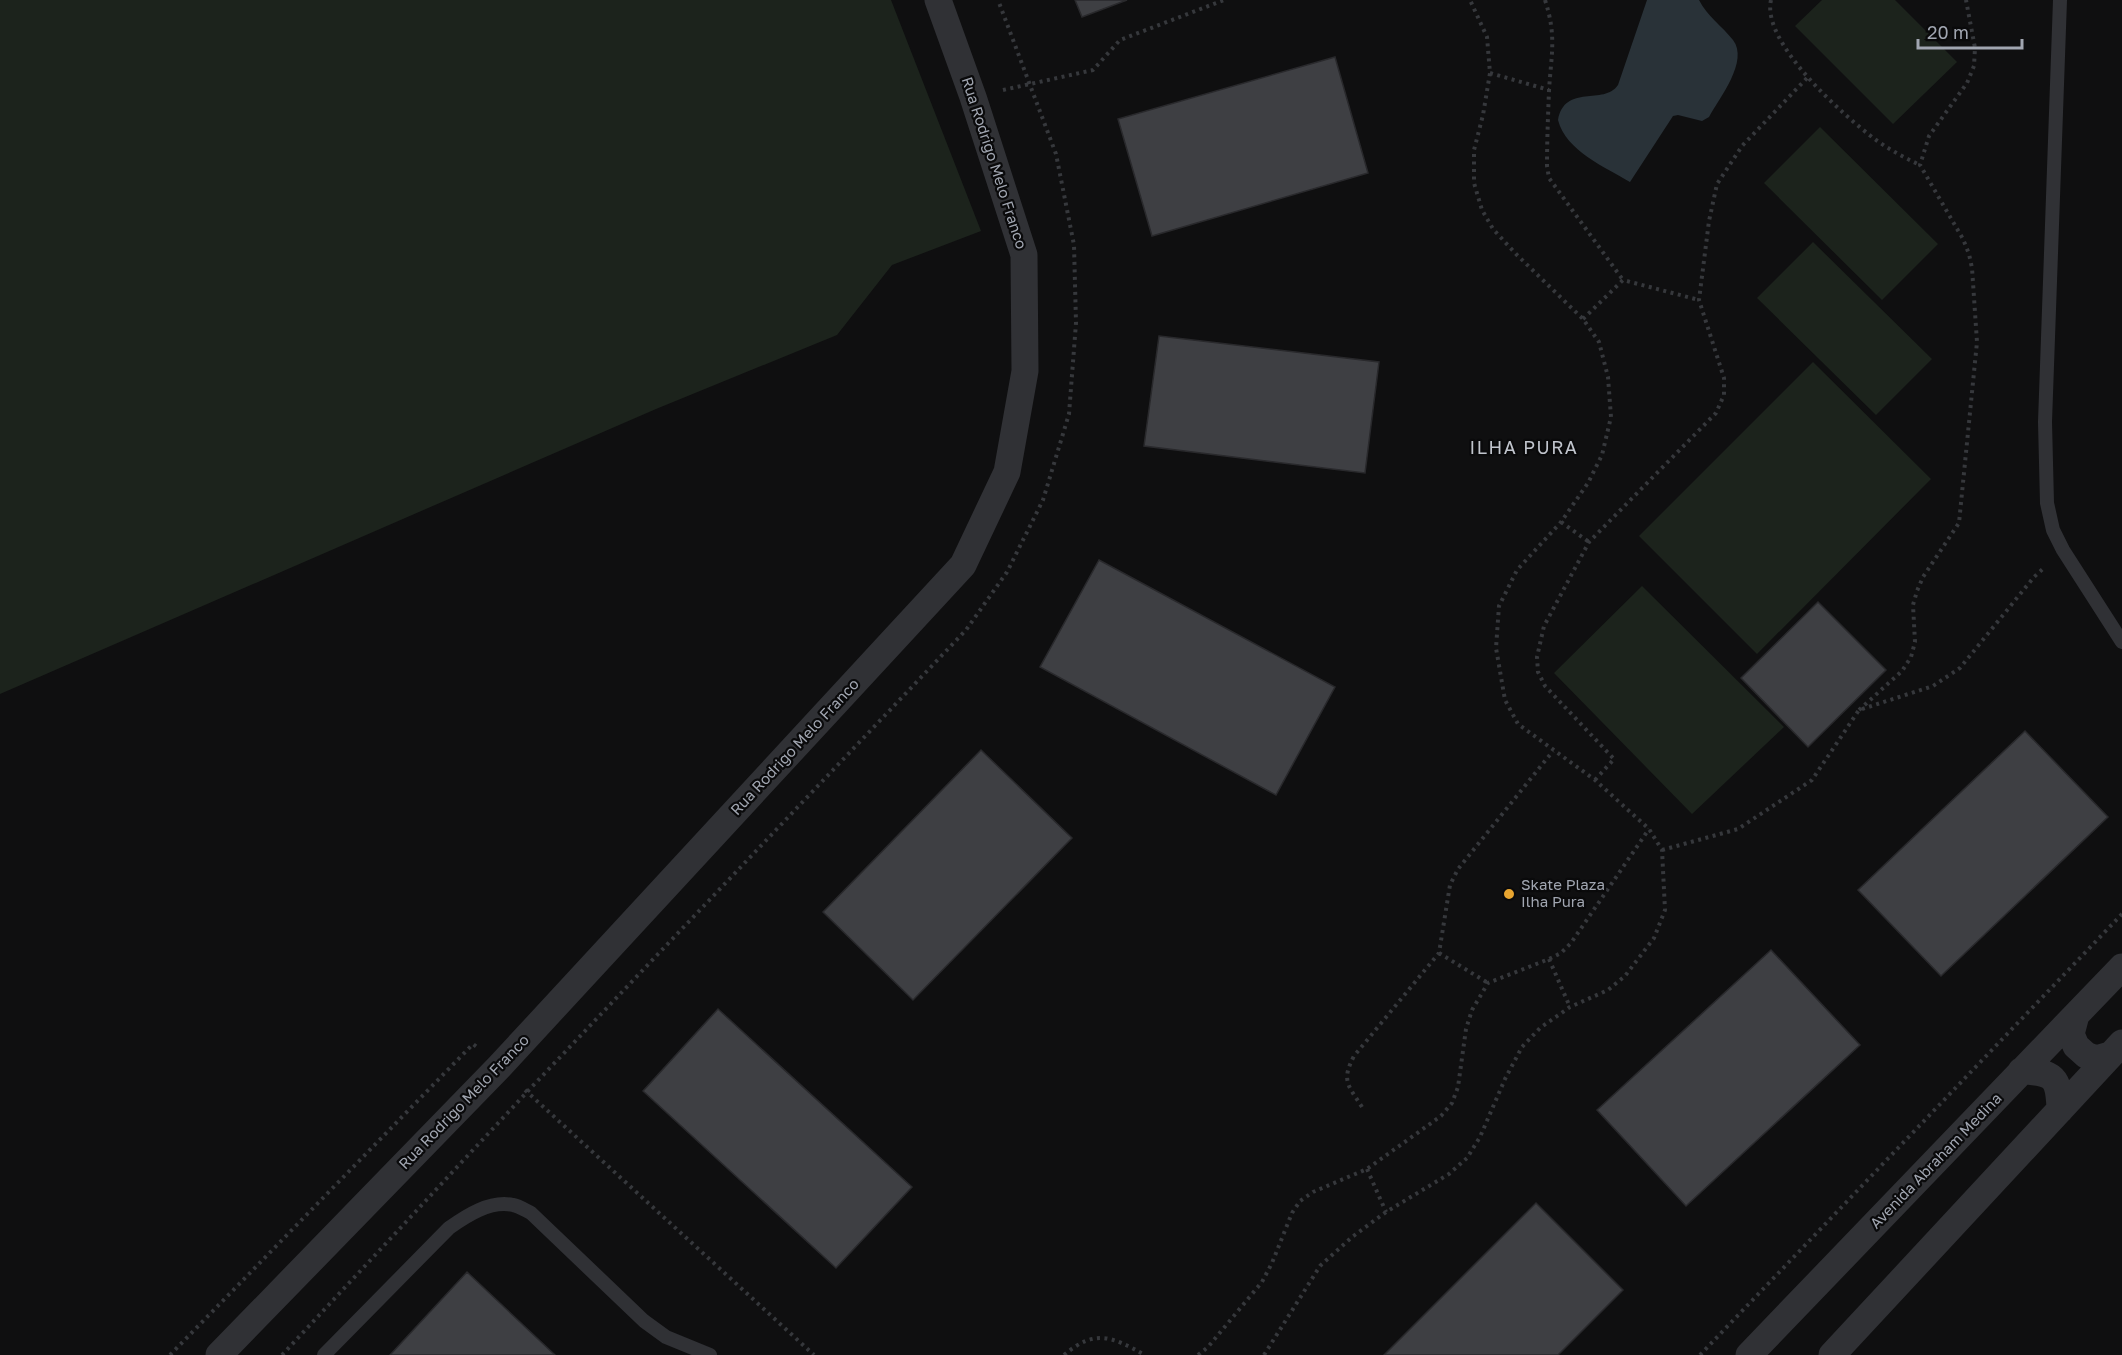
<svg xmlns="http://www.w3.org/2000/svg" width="2122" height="1355" viewBox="0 0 2122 1355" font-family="'Golos Text',sans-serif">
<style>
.green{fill:#1c231c}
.water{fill:#293238}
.building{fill:#3e3f43;stroke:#29292c;stroke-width:1.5}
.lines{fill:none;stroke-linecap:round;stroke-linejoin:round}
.path{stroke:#36383c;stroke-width:4;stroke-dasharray:3 4.5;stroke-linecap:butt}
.lane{stroke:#303135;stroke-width:14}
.street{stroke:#303135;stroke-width:27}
.poi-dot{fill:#e8a530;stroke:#0a0a0b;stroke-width:2}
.labels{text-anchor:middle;stroke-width:4.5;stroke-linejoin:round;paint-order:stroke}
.street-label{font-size:15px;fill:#a1a6b1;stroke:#0a0a0b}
.poi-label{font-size:15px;fill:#a1a6b1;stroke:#0a0a0b;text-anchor:start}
.quarter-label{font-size:18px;letter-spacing:1.5px;fill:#c1c5cd;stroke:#0a0a0b}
</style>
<rect width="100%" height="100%" fill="#0f0f10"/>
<path class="green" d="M0 0H891L981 231 892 265 837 335 656 409 0 694Z
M1822 0H1895L1957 62 1893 124 1795 26Z
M1820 127 1938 244 1882 300 1764 183Z
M1813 242 1932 359 1876 415 1757 298Z
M1813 362 1931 479 1757 654 1639 536Z
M1642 586 1784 727 1692 814 1554 673Z"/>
<path class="water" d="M1647 0H1699C1707 16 1722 26 1733 40 1749 61 1720 97 1709 117L1702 121 1678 115 1673 116 1630 182C1605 167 1566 151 1558 120 1565 83 1604 106 1618 85Z"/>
<path class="building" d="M1075 0H1127L1082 17Z
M1335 57 1368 173 1152 236 1118 119Z
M1159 336 1379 362 1365 473 1144 446Z
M1099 560 1335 687 1276 795 1040 667Z
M1818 602 1886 670 1808 747 1741 678Z
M2025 731 2108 817 1941 976 1858 890Z
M981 750 1072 838 913 1000 823 912Z
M1771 950 1860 1045 1686 1206 1597 1110Z
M718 1009 912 1187 836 1268 643 1091Z
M1536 1203 1623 1290 1558 1355H1384Z
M467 1272 555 1355H390Z"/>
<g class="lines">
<path class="path" d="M1545 0C1557 37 1551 55 1549 91 1548 116 1547 141 1547 166L1549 178 1623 280
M1771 0C1761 43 1844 116 1876 140 1890 150 1905 158 1920 165
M1490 73 1549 90
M1003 90 1093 70 1120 40 1224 0
M1583 319 1623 280 1699 300
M1561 522 1589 542
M1859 710 1902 671 1911 657 1915 642 1913 605 1917 591 1923 577 1959 523 1977 342 1972 268 1969 254 1963 239 1920 165 1929 136 1967 83 1974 66 1975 48 1966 0
M1595 780 1614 759 1545 686 1538 672 1537 657 1544 626 1589 542 1716 413 1724 395V378L1699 300 1709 221 1717 184 1742 146 1807 78
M1662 850 1738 829 1812 780 1859 710 1933 686 1960 668 2034 577 2045 567
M1439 953 1488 983
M1549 959 1570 1007
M525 1090 814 1355
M1362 1107C1348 1085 1341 1081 1354 1056L1439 953 1450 885 1458 869 1553 751
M1367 1169 1386 1212
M170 1355 473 1044 477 1047
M282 1355 527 1092 966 630 1007 572 1043 500 1069 414 1076 323 1074 245 1056 154 998 0
M1064 1355C1096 1328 1112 1337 1145 1355
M1198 1355 1208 1347 1262 1282 1272 1263 1292 1213 1300 1201 1313 1192 1367 1169 1441 1116 1452 1103 1458 1087 1466 1029 1472 1010 1488 983 1549 959 1561 953 1571 943 1649 829
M1264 1355 1320 1266 1352 1237 1386 1212 1449 1174 1467 1158 1480 1137 1505 1079 1522 1047 1540 1028 1570 1007 1608 990 1625 976 1654 938 1665 910 1662 850 1649 829 1595 780 1518 724 1505 700 1496 648 1499 606 1517 570 1561 522 1588 483 1602 455 1611 417 1608 377 1599 342 1583 319 1516 254 1493 229 1482 210 1474 183V150L1483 115 1490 73 1487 37 1470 0
M1700 1355 2122 914"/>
<path class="lane" d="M2060 0 2045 422 2047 503 2053 530 2063 550 2122 642
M324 1355 449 1228C466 1216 490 1200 513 1205 519 1206 525 1210 531 1213L644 1321 666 1337 710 1355"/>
<path class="street" d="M2076 1015 2071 1034 2076 1046 2086 1055 2096 1059 2110 1055
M2021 1071C2054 1072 2059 1077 2060 1110
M219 1355 499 1067 963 565 1007 472 1025 371 1024 255 973 97 938 0
M1749 1355 2122 967
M1832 1355 2122 1043"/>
</g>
<circle class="poi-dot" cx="1509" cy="894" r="6"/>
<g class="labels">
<g class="street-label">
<text transform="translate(994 163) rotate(72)" y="5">Rua Rodrigo Melo Franco</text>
<text transform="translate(795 747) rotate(-47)" y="5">Rua Rodrigo Melo Franco</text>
<text transform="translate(464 1102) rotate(-46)" y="5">Rua Rodrigo Melo Franco</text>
<text transform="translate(1936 1161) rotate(-46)" y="5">Avenida Abraham Medina</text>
</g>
<g class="poi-label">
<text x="1521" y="890">Skate Plaza<tspan x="1521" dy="17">Ilha Pura</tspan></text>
</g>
<g class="quarter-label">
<text x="1524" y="454">ILHA PURA</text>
</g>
</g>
<path d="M1918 39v9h104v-9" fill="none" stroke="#a1a6b1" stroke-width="3"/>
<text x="1927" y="39" font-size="18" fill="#a1a6b1" stroke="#0a0a0b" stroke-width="4.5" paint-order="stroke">20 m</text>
</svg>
